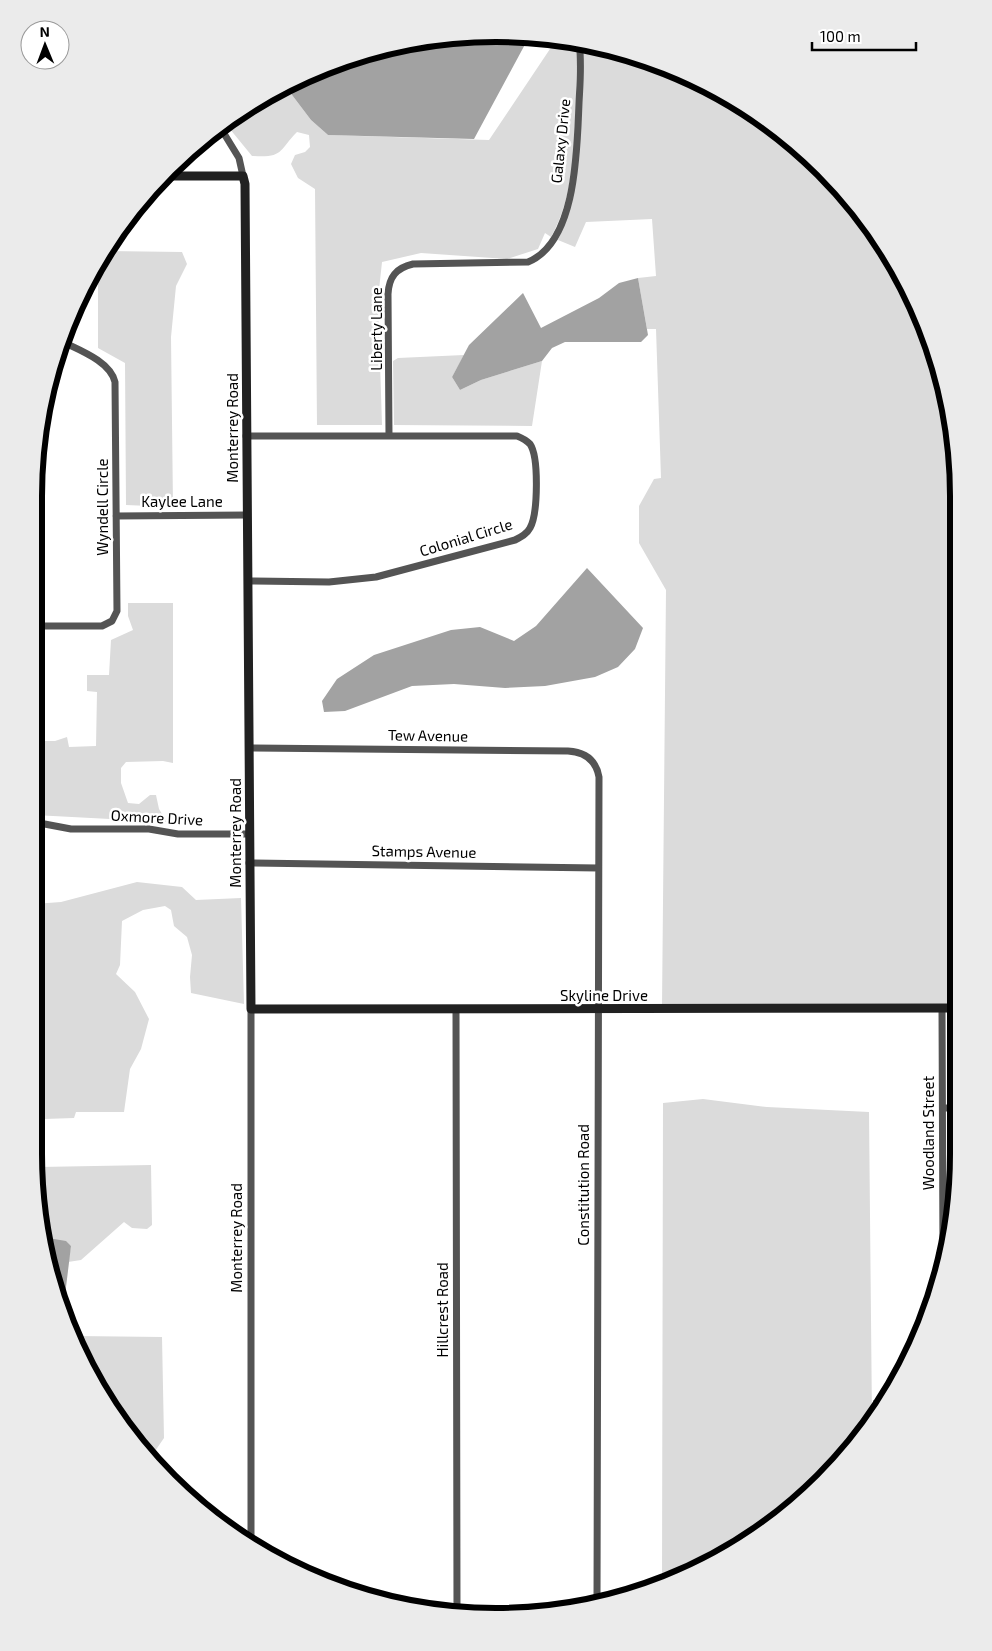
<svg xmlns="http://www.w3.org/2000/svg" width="992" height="1651" viewBox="0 0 992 1651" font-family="'Exo 2',sans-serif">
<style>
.green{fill:#dbdbdb}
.water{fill:#a2a2a2}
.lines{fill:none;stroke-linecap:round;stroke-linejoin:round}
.street{stroke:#545454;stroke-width:7}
.secondary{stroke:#212121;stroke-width:9}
.labels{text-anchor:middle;stroke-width:5;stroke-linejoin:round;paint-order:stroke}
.street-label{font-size:15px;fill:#000;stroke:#fff}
.rim{fill:none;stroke:#000;stroke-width:6}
</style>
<rect width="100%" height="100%" fill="#fff"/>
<path class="green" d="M556 40 576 42C578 59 576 78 576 96 574 142 575 195 551 237L545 233 538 249 507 259 421 253 382 262 378 299 382 425H317L315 189 298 178 291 164 295 155 305 152 310 147 309 135 297 132C278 151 284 158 252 156L225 123 239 111 286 87 311 120 328 135 489 140Z
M583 42 673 69 753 112 843 191 896 265 942 376 957 465V1004L662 1006 666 590 639 543V506L654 479 661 478 656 329H647L638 278 656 276 652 219 586 222 575 247 558 240 567 218 579 161Z
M106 251 182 252 187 264 176 286 171 337 173 507 126 505 125 363 98 348V266Z
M464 355 452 377 460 390 481 380 542 361 532 426 394 425 393 361 398 358Z
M128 603H173V763L163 761 126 762 121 768V783L128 803 139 804 150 795H156L159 809 167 822 34 815V741H55L67 737 69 747 96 746 97 692 87 691V675H109L111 640 133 630 128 616Z
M137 882 182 887 196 900 241 898 244 1004 191 993 190 977 192 955 187 937 174 926 171 910 165 906 143 910 122 921 120 965 116 974 135 992 149 1019 141 1049 130 1069 124 1112H76L74 1118 44 1119 34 1073V904L61 902Z
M703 1099 767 1107 869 1112 872 1421 777 1522 662 1584 663 1103Z
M151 1165 152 1225 147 1229 132 1228 124 1222 81 1260 68 1262 71 1246 48 1238 38 1182 39 1167Z
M76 1336 162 1337 164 1438 151 1457 129 1436Z"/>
<path class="water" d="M496 34 529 37 474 139 328 135 311 120 286 87 319 69 406 43Z
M638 278 648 335 641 342H565L552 348 542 361 481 380 460 390 452 377 469 345 523 293 541 328 599 298 619 283Z
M587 568 643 628 635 649 618 667 595 677 545 686 505 688 454 684 412 686 345 711 324 712 322 701 337 679 374 655 451 630 480 627 514 641 536 626Z
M34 1073 44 1119 40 1134 38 1182 34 1155Z
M48 1238 66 1241 71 1246 63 1312 58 1303Z
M873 1400 886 1401 874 1419Z"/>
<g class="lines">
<path class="street" d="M220 127 239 158 243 176
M246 436H517C522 438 526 440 530 444 539 457 538 514 530 528 527 534 521 537 515 540L376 577 329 582 248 581
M389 436 388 294C389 277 396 268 413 264L528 262C577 242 577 148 579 103 580 83 582 62 579 42
M116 516 247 515
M35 626H102L112 621 117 611 115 382C110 361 79 350 61 341
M249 748 568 751C585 752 596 760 599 777L597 1601
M34 822 71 829H149L178 834H249
M249 863 598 868
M942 1008 943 1259
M456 1010 457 1611
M943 1108H957
M251 1545V1009"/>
<path class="secondary" d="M164 176H243L245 184 251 1009 957 1008"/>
</g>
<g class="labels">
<g class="street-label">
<text transform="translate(561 141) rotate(-84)" y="5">Galaxy Drive</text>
<text transform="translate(377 329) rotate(-90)" y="5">Liberty Lane</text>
<text transform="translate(233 428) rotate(-90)" y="5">Monterrey Road</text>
<text x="182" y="507">Kaylee Lane</text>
<text transform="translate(103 507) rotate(-90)" y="5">Wyndell Circle</text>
<text transform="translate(466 538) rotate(-17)" y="5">Colonial Circle</text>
<text transform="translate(428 736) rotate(1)" y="5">Tew Avenue</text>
<text transform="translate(157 818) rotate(3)" y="5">Oxmore Drive</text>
<text transform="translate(236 833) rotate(-90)" y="5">Monterrey Road</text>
<text transform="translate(424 852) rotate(1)" y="5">Stamps Avenue</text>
<text x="604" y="1001">Skyline Drive</text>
<text transform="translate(929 1133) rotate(-90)" y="5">Woodland Street</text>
<text transform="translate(584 1185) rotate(-90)" y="5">Constitution Road</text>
<text transform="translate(237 1238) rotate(-90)" y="5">Monterrey Road</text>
<text transform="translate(443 1310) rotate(-90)" y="5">Hillcrest Road</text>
</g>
</g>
<path d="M0 0H992V1651H0ZM496 42H496A454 454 0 0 1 950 496V1154A454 454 0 0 1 496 1608H496A454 454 0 0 1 42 1154V496A454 454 0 0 1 496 42Z" fill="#ebebeb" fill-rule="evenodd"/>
<path class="rim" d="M496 42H496A454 454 0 0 1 950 496V1154A454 454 0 0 1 496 1608H496A454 454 0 0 1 42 1154V496A454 454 0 0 1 496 42Z"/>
<g transform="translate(45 45) rotate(359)"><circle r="24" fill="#ffffff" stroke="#999999"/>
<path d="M0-4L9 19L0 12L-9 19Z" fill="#000000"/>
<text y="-8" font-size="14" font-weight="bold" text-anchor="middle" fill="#000000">N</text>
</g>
<path d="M812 42v8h104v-8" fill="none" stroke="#000000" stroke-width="2.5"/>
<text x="820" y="42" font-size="15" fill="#000000" stroke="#ffffff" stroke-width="4" paint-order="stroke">100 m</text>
</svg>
